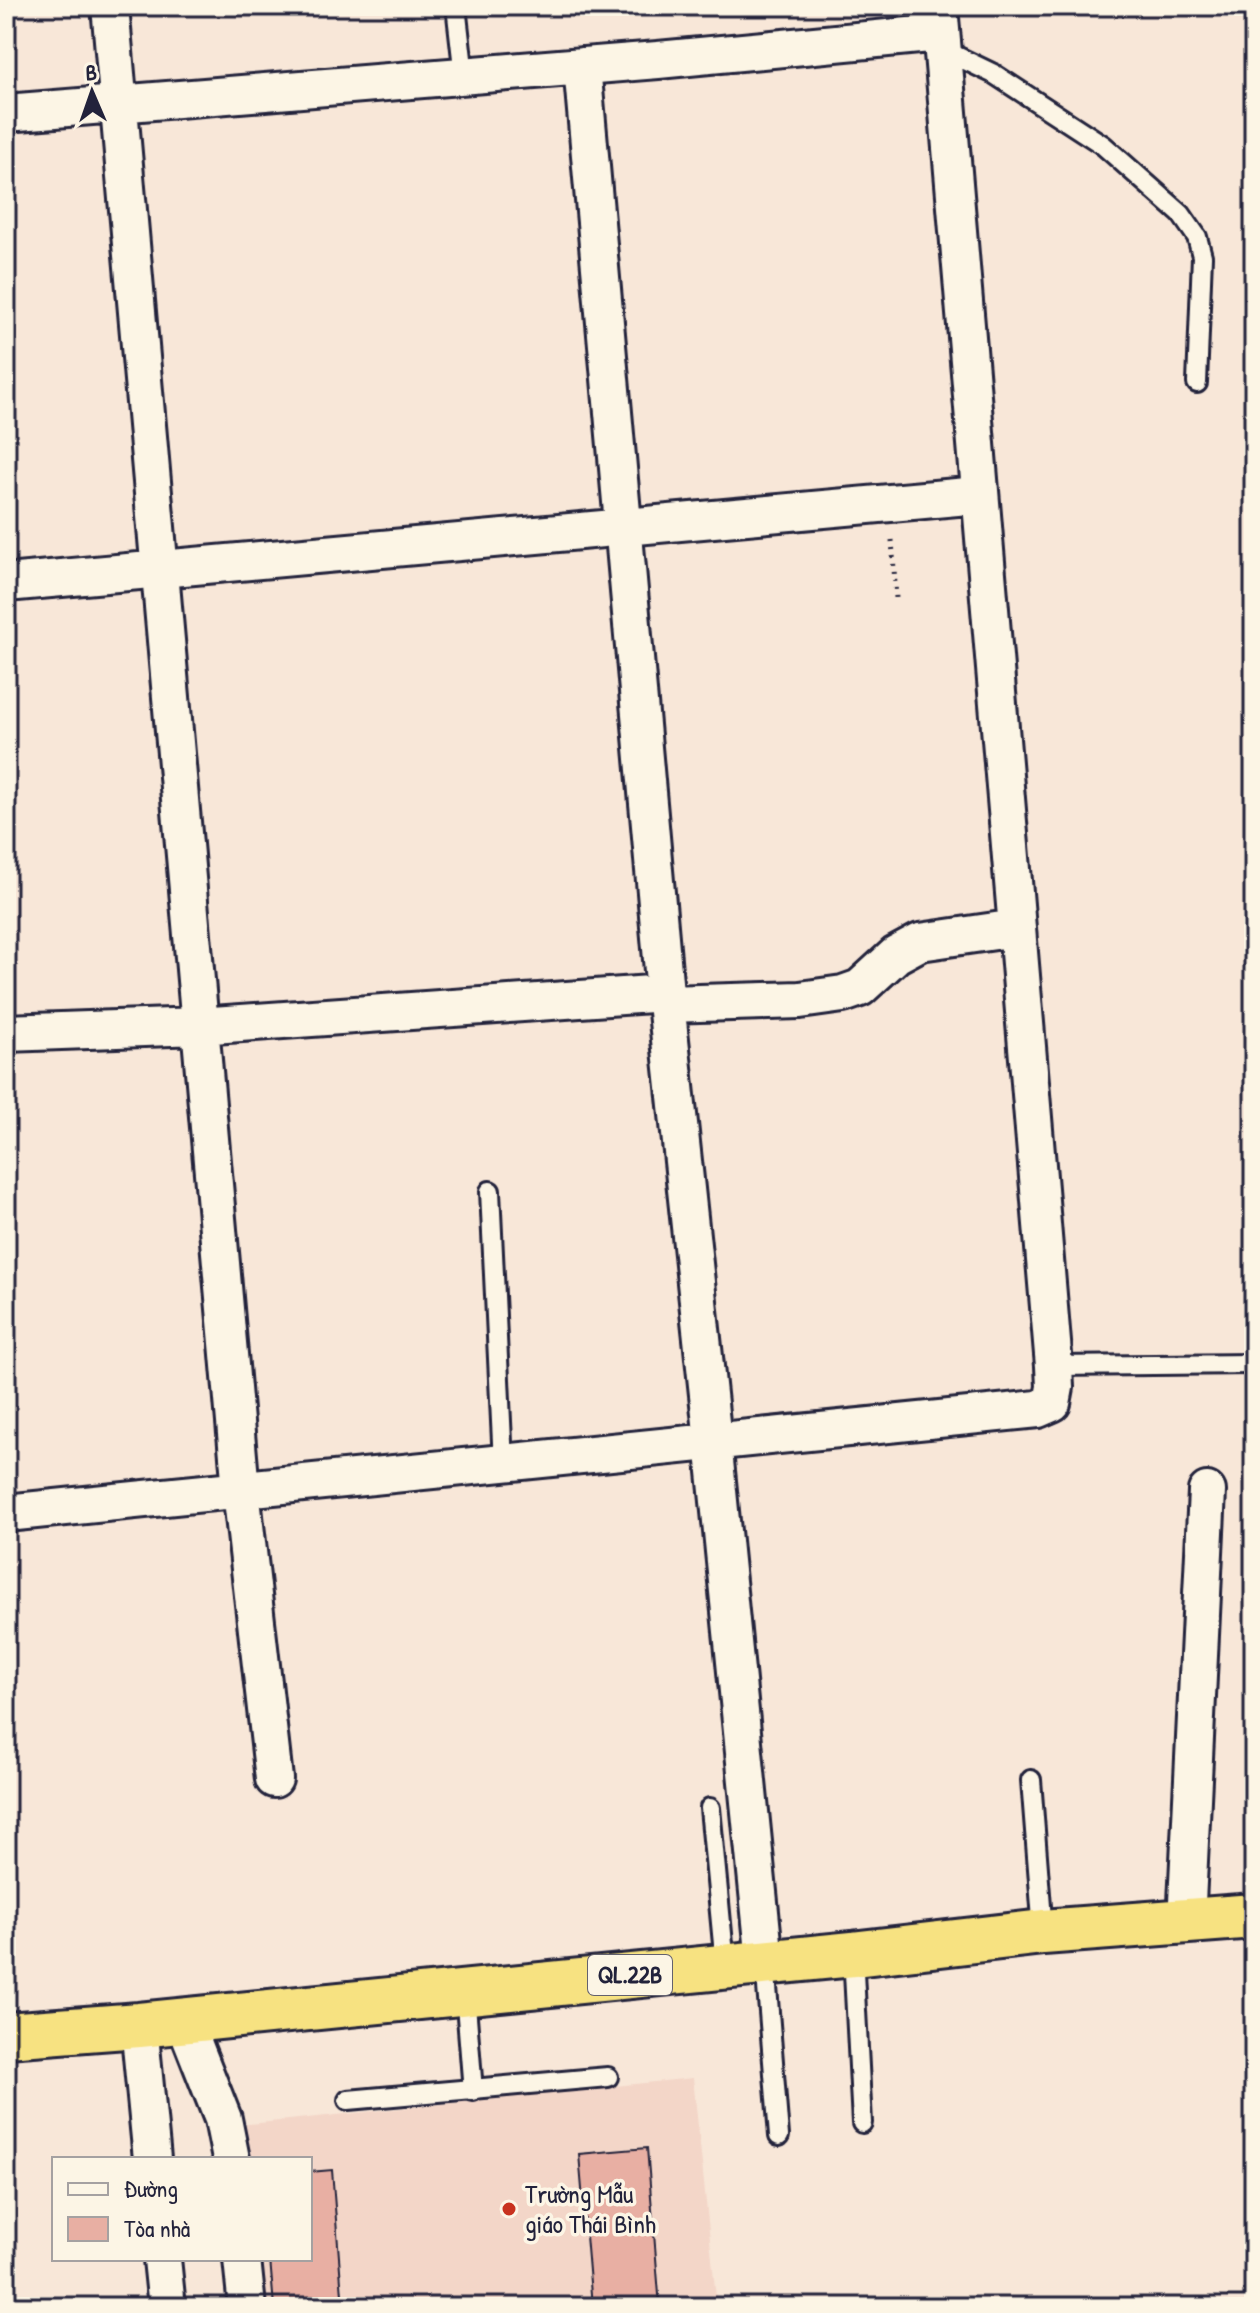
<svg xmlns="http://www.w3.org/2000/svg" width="1260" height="2313" viewBox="0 0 1260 2313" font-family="'Patrick Hand',sans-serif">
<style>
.built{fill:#f3d6c8}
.building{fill:#e8afa3;stroke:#22223b;stroke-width:2}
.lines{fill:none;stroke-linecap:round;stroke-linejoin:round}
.lane-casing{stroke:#22223b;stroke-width:24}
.street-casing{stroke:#22223b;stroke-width:42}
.highway-casing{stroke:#22223b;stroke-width:50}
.path{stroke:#22223b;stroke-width:5;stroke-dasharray:2 6;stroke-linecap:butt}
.lane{stroke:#fcf5e5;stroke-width:18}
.street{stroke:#fcf5e5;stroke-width:36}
.highway{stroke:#f7e281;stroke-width:44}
.poi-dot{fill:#c8321e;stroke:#fcf5e5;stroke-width:3}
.labels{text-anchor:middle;stroke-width:7;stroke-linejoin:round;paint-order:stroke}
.shield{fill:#fcf5e5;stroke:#63616e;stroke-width:2}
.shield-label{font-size:24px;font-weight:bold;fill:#22223b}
.poi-label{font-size:26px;fill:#22223b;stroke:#fcf5e5;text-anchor:start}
</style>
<rect width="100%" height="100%" fill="#f8e7d8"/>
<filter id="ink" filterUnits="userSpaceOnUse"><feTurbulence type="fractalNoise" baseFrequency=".0125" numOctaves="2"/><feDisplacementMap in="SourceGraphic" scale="16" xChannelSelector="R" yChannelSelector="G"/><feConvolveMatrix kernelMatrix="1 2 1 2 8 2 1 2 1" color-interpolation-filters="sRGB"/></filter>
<g filter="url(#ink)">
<path class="built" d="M693 2078 717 2307H248L243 2259H310V2159H233L230 2126Z"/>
<path class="building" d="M647 2148 660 2307H582L592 2306 579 2154Z
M332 2170 343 2307H274L270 2259H310V2172Z"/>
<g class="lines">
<g class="lane-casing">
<path id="lane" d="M456 6 464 76
M942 49 994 74 1103 145 1181 214 1197 237 1202 256 1197 383
M490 1191 503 1463
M1054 1366 1254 1364
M1031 1780 1043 1932
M710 1808 725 1965
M853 1954 862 2123
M765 1962 779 2136
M465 1992 473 2091
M348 2100 608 2077"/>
</g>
<g class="street-casing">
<path id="street" d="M110 6 241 1490 274 1779
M582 66 665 993 713 1441 765 1962
M6 113 658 60 940 33
M6 583 979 495
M667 1004 800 1000 843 994 860 988 896 955 920 942 1016 928
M6 1033 199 1026 665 993
M6 1513 1038 1409 1052 1403 1055 1387 1054 1366 939 6
M1186 1923 1207 1491
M184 2020 223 2119 231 2159
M139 2025 152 2159
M162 2259 167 2307
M242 2259 247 2307"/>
</g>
<g class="highway-casing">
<path id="highway" d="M6 2035 139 2025 853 1954 1043 1932 1254 1916"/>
</g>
<path class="path" d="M892 540 896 598"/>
<use href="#lane" class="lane"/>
<use href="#street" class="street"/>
<use href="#highway" class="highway"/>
</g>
</g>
<circle class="poi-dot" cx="509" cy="2209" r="8"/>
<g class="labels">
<rect class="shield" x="588" y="1955" width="84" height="40" rx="6"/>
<g class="shield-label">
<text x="630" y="1983">QL.22B</text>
</g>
<g class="poi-label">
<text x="525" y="2203">Trường Mẫu<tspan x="525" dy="30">giáo Thái Bình</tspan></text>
</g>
</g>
<rect width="1260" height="2313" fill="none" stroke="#fcf5e5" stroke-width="32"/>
<rect x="16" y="16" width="1228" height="2281" fill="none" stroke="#22223b" stroke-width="3" filter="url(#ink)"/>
<rect x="52" y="2157" width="260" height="104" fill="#fcf5e5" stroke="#a5a1a1" stroke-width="2"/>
<rect x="68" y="2183" width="40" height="12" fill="#fcf5e5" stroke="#a5a1a1" stroke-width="2"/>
<text x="124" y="2197" font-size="24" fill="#22223b">Đường</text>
<rect x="68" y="2217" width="40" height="24" fill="#e8afa3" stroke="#a5a1a1" stroke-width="2"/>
<text x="124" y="2237" font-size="24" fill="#22223b">Tòa nhà</text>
<g transform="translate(92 92) rotate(358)" stroke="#fcf5e5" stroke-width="6" paint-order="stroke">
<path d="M0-6L14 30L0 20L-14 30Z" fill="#22223b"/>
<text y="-12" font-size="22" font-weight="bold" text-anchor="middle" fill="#22223b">B</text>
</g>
</svg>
